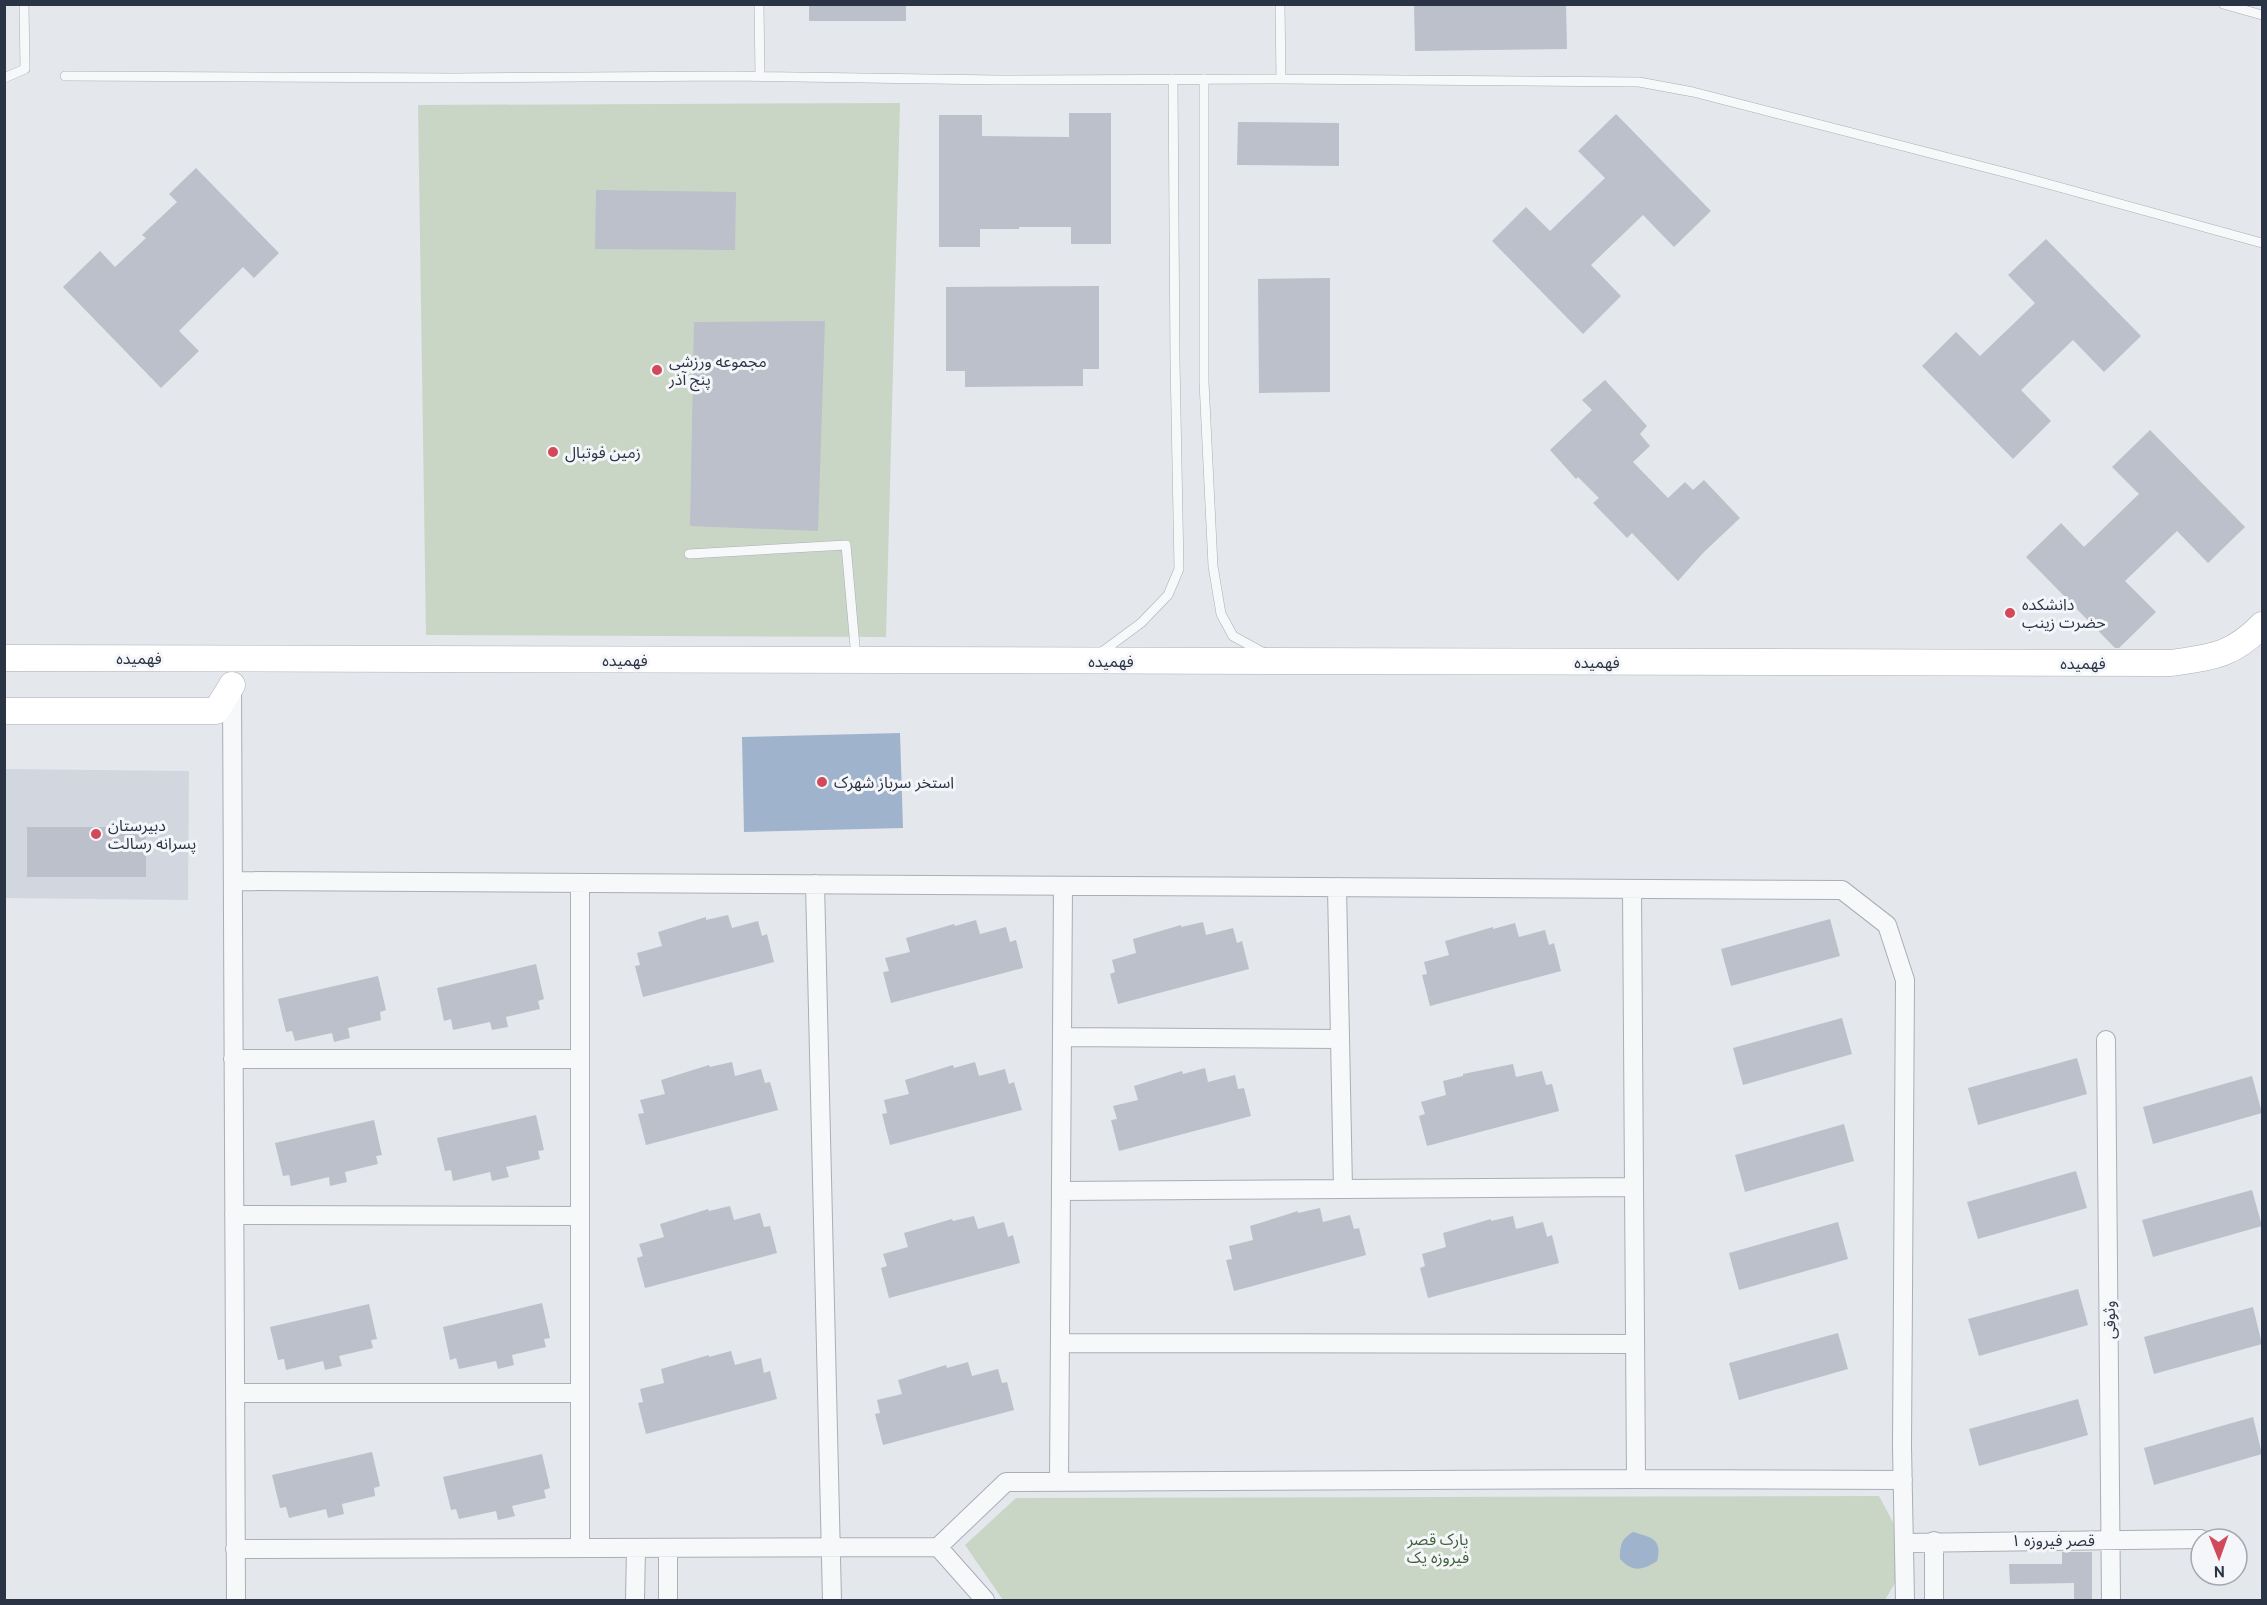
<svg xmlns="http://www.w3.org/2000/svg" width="2267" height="1605" viewBox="0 0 2267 1605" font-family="Overpass,'Noto Sans Arabic',sans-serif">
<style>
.built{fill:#d2d6de}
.green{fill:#c9d6c5}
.water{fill:#9fb4cc}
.building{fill:#bbc0ca}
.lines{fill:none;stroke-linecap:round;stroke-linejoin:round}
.service-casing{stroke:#a9aeb7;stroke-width:10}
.minor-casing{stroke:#a9aeb7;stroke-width:20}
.secondary-casing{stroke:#a9aeb7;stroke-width:27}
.service{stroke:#f7f8fa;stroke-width:9}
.minor{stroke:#f7f8fa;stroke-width:18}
.secondary{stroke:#fff;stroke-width:26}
.poi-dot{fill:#d1495b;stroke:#f4f6f9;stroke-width:2}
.labels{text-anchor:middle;stroke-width:6;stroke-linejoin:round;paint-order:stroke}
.poi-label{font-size:16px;fill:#2b3445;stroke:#f4f6f9;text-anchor:start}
.street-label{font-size:16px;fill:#2b3445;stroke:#f4f6f9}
.park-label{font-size:16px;fill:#3f6138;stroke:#f4f6f9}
</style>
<rect width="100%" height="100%" fill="#e4e7ec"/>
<path class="built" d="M5 769 189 771 188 900 5 898Z"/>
<path class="green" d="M900 103 886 637 426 635 418 105Z
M1879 1496 1911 1556 1885 1600H1003L965 1545 1016 1498Z"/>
<path class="water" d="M900 733 903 828 744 832 742 737Z
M1633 1532C1651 1537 1663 1539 1657 1561 1642 1571 1632 1572 1620 1559 1620 1545 1621 1539 1633 1532Z"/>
<path class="building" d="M809 4H906V21H809Z
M1414 4H1566L1567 49 1415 51Z
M1069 113H1111V244H1071V227H1019V229H980V247H939V115H982V136L1069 137Z
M1616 114 1711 211 1674 247 1643 215 1591 265 1621 296 1583 334 1492 241 1526 207 1550 231 1605 178 1578 151Z
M1238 122 1339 123V166L1237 165Z
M196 168 279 253 254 278 243 267 179 331 199 351 161 388 63 287 100 251 115 267 146 238 142 235 177 202 169 194Z
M596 190 736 192 735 250 595 249Z
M2046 239 2141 336 2104 372 2073 340 2021 390 2051 421 2013 459 1922 366 1956 332 1980 356 2035 303 2008 275Z
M1330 278V392L1259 393 1258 279Z
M1099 286V369H1083V386L965 387V371H946V287Z
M825 321 818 531 690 526 694 322Z
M1605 380 1647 426 1640 434 1650 446 1633 462 1668 498 1685 482 1693 490 1704 480 1740 518 1703 553 1678 581 1632 533 1627 538 1593 503 1599 498 1578 477 1576 479 1550 450 1592 410 1582 400Z
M2150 430 2245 527 2208 563 2177 531 2125 581 2156 612 2119 648H2115L2026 557 2061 523 2084 547 2139 494 2112 467Z
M27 827H146V877H27Z
M728 915 732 928 758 921 762 936 767 934 774 962 643 997 635 966 640 965 637 953 662 946 658 932 706 917V920Z
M1830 919 1840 956 1731 986 1721 949Z
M976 920 980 934 1006 927 1010 942 1016 940 1023 968 891 1003 883 972 889 971 885 958 910 952 906 938 954 924 955 926Z
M1203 922 1206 935 1233 928 1237 943 1242 941 1249 969 1118 1004 1110 974 1115 972 1112 960 1136 953 1133 939 1181 925V927Z
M1515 923 1519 937 1545 930 1549 945 1554 943 1561 971 1430 1006 1422 975 1427 974 1424 962 1449 955 1445 941 1493 927V929Z
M536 964 544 999 538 1001 540 1009 506 1017 508 1027 492 1030 490 1022 453 1030 451 1019 444 1021 437 988Z
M378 976 386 1010 380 1012 381 1020 348 1028 350 1038 334 1042 332 1033 295 1041 292 1031 286 1032 278 999Z
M1842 1018 1852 1054 1743 1085 1733 1048Z
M2077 1058 2087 1094 1978 1125 1968 1088Z
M732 1062 735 1076 761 1069 765 1083 770 1082 778 1110 646 1145 638 1114 644 1113 640 1100 665 1094 661 1080 709 1065 710 1067Z
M975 1062 979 1076 1005 1069 1009 1084 1014 1082 1022 1110 890 1145 882 1114 887 1113 884 1100 909 1094 905 1080 953 1065 954 1068Z
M1513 1064 1516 1077 1542 1071 1546 1085 1552 1084 1559 1111 1427 1146 1419 1116 1425 1114 1421 1102 1446 1095 1443 1081 1463 1076V1074Z
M1205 1068 1208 1082 1235 1075 1238 1089 1244 1088 1251 1116 1119 1151 1111 1120 1117 1119 1113 1106 1138 1100 1134 1086 1182 1071 1183 1074Z
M2252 1076 2262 1113 2153 1144 2143 1107Z
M536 1115 544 1150 538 1151 540 1159 506 1167 509 1177 492 1181 490 1172 453 1181 451 1170 445 1171 437 1138Z
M374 1120 382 1155 376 1156 378 1164 345 1172 347 1182 330 1186 329 1177 291 1186 289 1175 283 1176 275 1143Z
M1844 1124 1854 1161 1745 1192 1735 1155Z
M2076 1171 2087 1208 1978 1239 1967 1202Z
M2252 1190 2262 1226 2153 1257 2142 1220Z
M730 1206 734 1220 760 1213 764 1227 770 1226 777 1253 645 1288 637 1258 643 1256 639 1244 664 1237 660 1224 708 1209 709 1211Z
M1320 1208 1323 1222 1350 1215 1354 1229 1359 1228 1366 1255 1234 1291 1226 1260 1232 1259 1229 1246 1253 1240 1250 1226 1298 1211V1213Z
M974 1216 978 1229 1004 1222 1008 1237 1013 1235 1020 1263 889 1298 881 1268 887 1266 883 1254 908 1247 904 1233 952 1219 953 1221Z
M1513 1216 1516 1229 1543 1222 1547 1237 1552 1235 1559 1263 1428 1298 1420 1268 1425 1266 1422 1254 1446 1247 1443 1233 1491 1219V1221Z
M1838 1222 1848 1259 1739 1290 1729 1253Z
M2078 1289 2088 1325 1979 1356 1968 1319Z
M542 1303 550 1338 544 1339 546 1347 512 1355 514 1365 498 1369 496 1361 459 1369 456 1358 450 1360 443 1327Z
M369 1304 377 1339 371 1340 373 1348 339 1356 342 1366 325 1370 323 1361 286 1370 284 1359 278 1360 270 1327Z
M2253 1307 2262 1344 2154 1374 2144 1337Z
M1838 1333 1848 1369 1739 1400 1729 1363Z
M731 1351 735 1365 761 1358 764 1373 770 1371 777 1399 646 1434 638 1403 643 1402 640 1389 664 1383 661 1369 709 1355V1357Z
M968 1362 972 1376 998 1369 1002 1383 1007 1382 1014 1410 883 1445 875 1414 880 1413 877 1400 902 1394 898 1380 946 1365 947 1368Z
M2078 1399 2088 1435 1979 1466 1969 1429Z
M2253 1417 2262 1454 2154 1485 2144 1448Z
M372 1452 380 1486 374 1488 375 1496 342 1504 344 1514 328 1518 326 1509 289 1518 286 1507 280 1508 272 1475Z
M542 1454 550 1488 544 1490 546 1498 512 1506 515 1516 498 1520 496 1511 459 1519 456 1509 451 1510 443 1477Z
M2062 1552H2092V1600H2074V1583L2010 1584 2009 1564H2062Z"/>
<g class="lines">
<g class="service-casing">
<path id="service" d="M759 4 760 76
M1280 4 1281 79
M2223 4 2262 15
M65 76 455 78 732 76 998 80 1281 79 1639 82 1693 92 2015 175 2262 243
M4 78 25 69 24 4
M1204 79V382L1213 566 1221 614 1233 636 1264 653
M689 554 846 545 856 658
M1099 654 1141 623 1168 595 1179 569 1175 360 1173 79"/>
</g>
<g class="minor-casing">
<path id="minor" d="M232 685 236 1600
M233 881 1842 890 1887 925 1905 980 1902 1447 1905 1600
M580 883V1548
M815 884 832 1600
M1337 887 1343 1189
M1632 889 1636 1479
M1062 1037 1340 1039
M2106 1040 2111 1600
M233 1059H580
M1061 1191 1634 1187
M234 1215 580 1216
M1060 1343 1635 1344
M235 1393H580
M1059 1482 1063 886
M1905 1543 2201 1539
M938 1547 985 1600
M235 1549 938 1547 1006 1482 1636 1479 1903 1480
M635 1600 636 1548
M668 1600V1548
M1934 1600V1541"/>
</g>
<g class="secondary-casing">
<path id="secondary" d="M4 658 2171 663C2212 657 2232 656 2262 625
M4 711H216L232 685"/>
</g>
<use href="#service" class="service"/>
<use href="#minor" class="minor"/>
<use href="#secondary" class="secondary"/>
</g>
<g class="poi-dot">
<circle cx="657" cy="370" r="6"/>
<circle cx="553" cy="452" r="6"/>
<circle cx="2010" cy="613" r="6"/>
<circle cx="822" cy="782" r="6"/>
<circle cx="96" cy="834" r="6"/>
</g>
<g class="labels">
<g class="poi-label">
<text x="669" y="367">مجموعه ورزشی<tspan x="669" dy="18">پنج آذر</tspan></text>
<text x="565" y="458">زمین فوتبال</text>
<text x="2022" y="610">دانشکده<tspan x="2022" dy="18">حضرت زینب</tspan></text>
<text x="834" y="788">استخر سرباز شهرک</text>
<text x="108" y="831">دبیرستان<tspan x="108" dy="18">پسرانه رسالت</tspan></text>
</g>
<g class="street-label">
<text x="139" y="664">فهمیده</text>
<text x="625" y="666">فهمیده</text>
<text x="1111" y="667">فهمیده</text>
<text x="1597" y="668">فهمیده</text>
<text x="2083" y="669">فهمیده</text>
<text transform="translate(2109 1320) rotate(-91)" y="6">وثوقی</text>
<text x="2053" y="1546">قصر فیروزه ۱</text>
</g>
<g class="park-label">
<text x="1438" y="1545">پارک قصر<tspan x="1438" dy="18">فیروزه یک</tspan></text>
</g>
</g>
<rect width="2267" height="1605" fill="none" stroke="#2b3445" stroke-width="12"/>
<g transform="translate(2219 1557) rotate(179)"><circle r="28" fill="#f4f6f9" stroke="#a4a8b1" stroke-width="1.5"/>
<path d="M0-4.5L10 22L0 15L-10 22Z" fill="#d1495b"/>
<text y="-9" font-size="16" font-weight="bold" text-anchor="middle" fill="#2b3445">N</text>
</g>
</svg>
